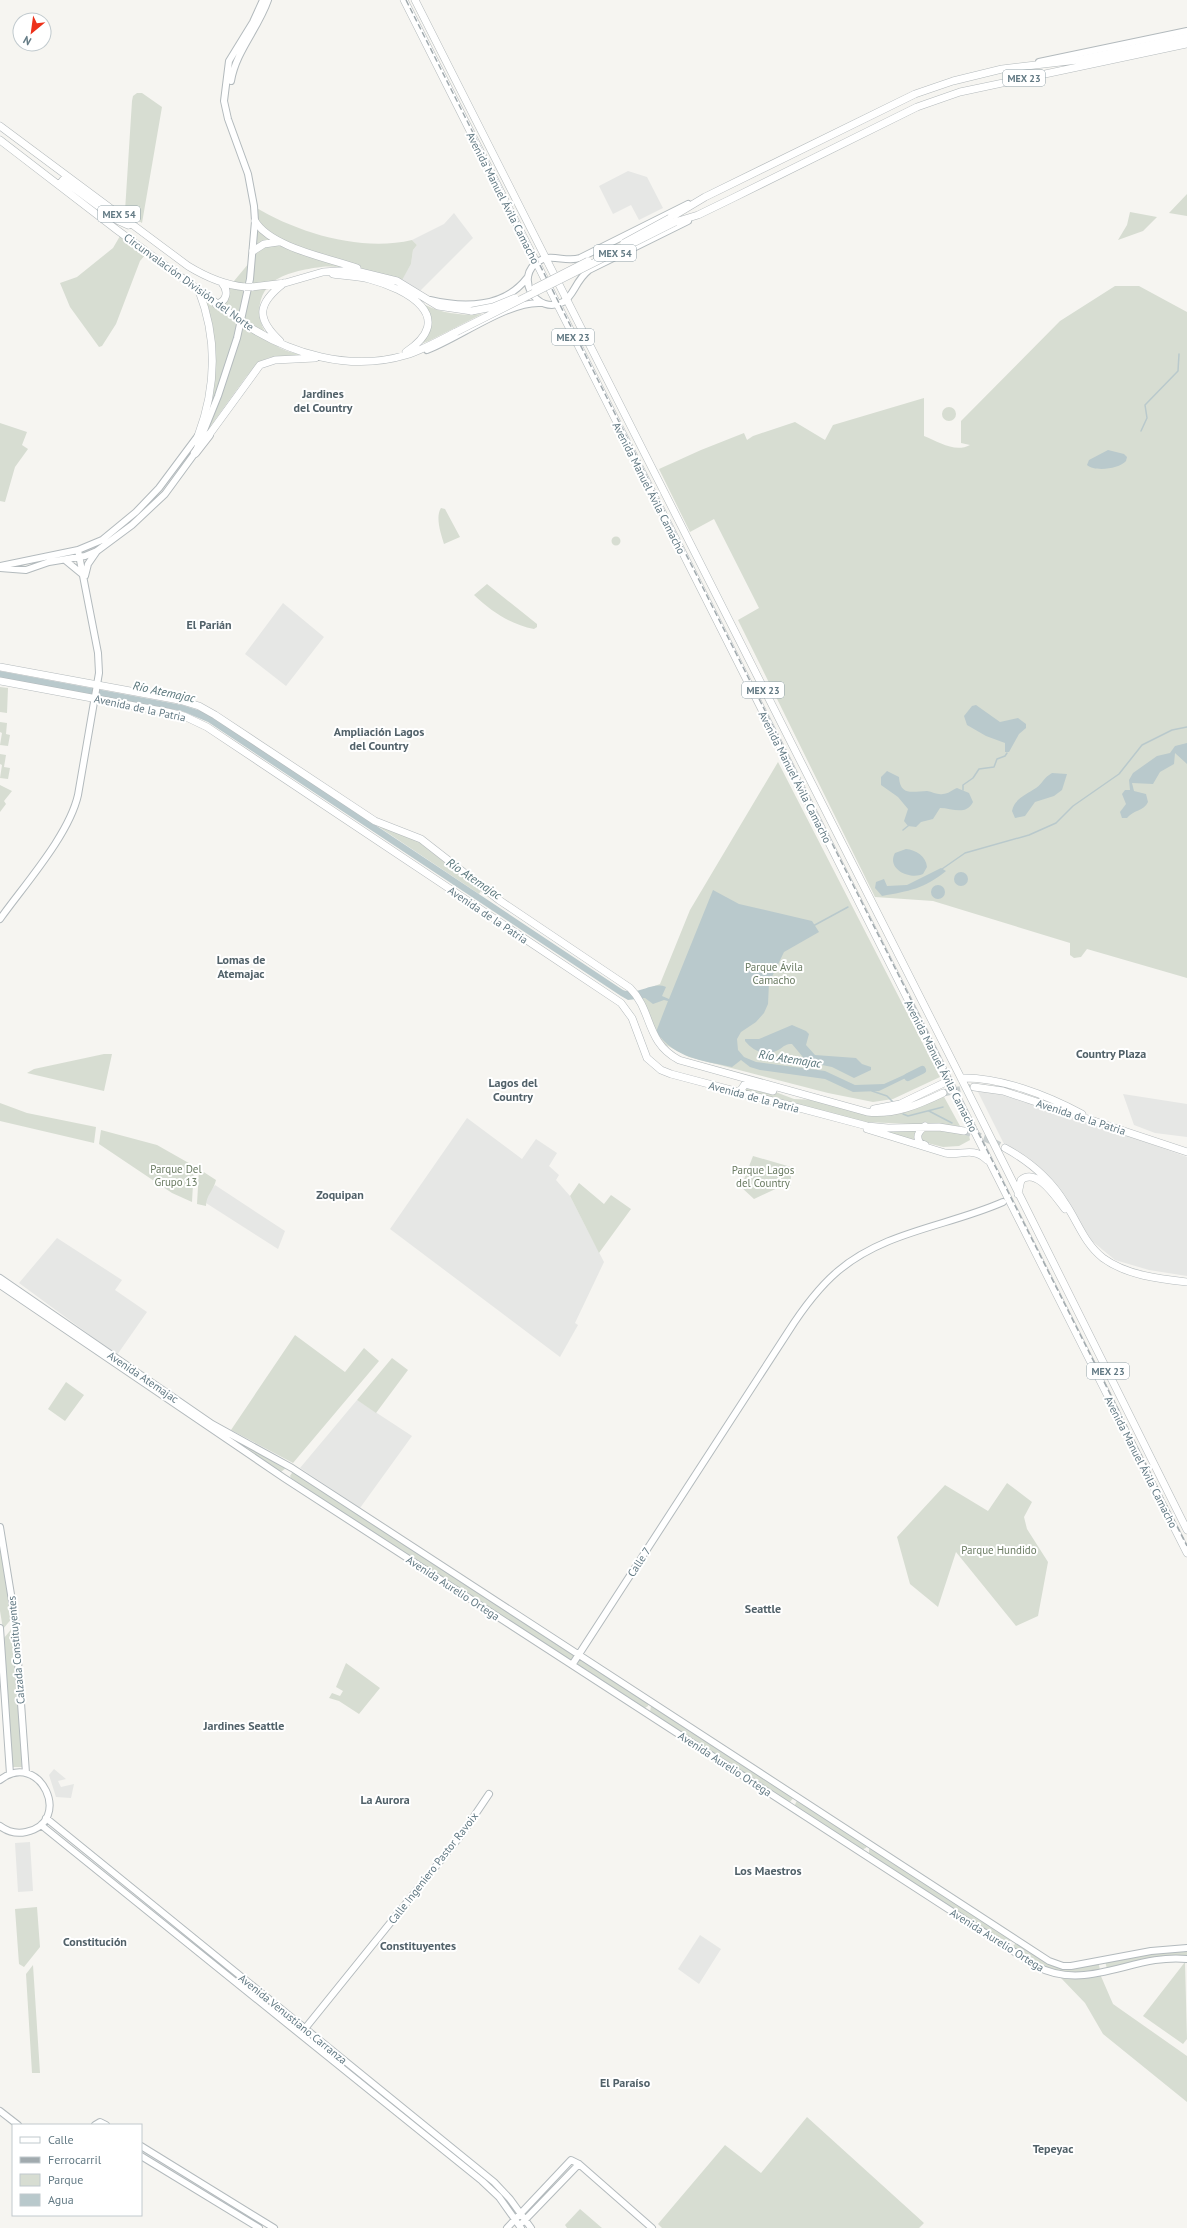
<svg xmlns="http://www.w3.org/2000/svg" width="1187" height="2228" viewBox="0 0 1187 2228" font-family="'PT Sans',sans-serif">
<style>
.built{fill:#e6e7e5}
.green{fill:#d7ddd2}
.water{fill:#b9c9cc}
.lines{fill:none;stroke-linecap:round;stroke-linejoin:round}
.stream{stroke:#b9c9cc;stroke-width:1.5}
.river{stroke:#b9c9cc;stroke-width:8}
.primary-tunnel{stroke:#cad0d0;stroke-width:7;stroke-dasharray:7 3.5;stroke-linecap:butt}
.secondary-casing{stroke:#b3babd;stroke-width:8}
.primary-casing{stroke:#b4babc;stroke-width:8}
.highway-casing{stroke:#b3b8bb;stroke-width:10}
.secondary{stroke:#fff;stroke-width:6}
.primary{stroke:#fff;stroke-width:7}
.highway{stroke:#fff;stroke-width:8}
.rail{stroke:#a1aaae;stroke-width:1.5;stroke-dasharray:6 3;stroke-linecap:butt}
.primary-bridge-casing{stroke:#b4babc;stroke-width:8;stroke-linecap:butt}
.primary-bridge{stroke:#fff;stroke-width:7}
.labels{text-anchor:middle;stroke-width:4;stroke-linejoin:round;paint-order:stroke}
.shield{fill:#fff;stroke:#92a2a9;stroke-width:1}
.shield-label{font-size:10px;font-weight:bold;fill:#637a84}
.street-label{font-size:11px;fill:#637a84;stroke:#fff}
.park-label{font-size:11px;fill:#6a7b62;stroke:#fff}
.neighbourhood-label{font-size:12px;font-weight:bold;fill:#516169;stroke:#fff}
.water-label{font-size:12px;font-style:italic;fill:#59767b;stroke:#fff}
</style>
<rect width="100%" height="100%" fill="#f6f5f1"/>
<path class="built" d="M628 171 647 177 663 208 639 220 631 205 613 214 599 186Z
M454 213 473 238 419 292 412 286 401 281 411 264 413 250 417 245 412 240 444 224Z
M283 603 324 637 286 686 245 654Z
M977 1090 996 1093 1026 1103 1027 1099 1187 1157V1276L1149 1270 1115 1260 1092 1241 1076 1216 1048 1179 1050 1178 1028 1158 1004 1144Z
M1123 1094 1187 1104V1137L1155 1133 1134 1125Z
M467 1118 522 1159 536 1139 557 1153 549 1166 559 1175 556 1180 570 1196 604 1262 575 1323 578 1325 560 1357 390 1229Z
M215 1185 285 1231 278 1249 206 1203V1197Z
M57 1238 122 1280 115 1290 147 1312 117 1355 19 1283Z
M357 1400 412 1436 360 1508 300 1468Z
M54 1769 66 1779 58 1781 61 1787 74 1784 71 1798 56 1797 49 1775Z
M30 1842 33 1891 18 1892 15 1843Z
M700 1935 721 1949 699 1984 678 1969Z"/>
<path class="green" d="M137 93H142L162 107 142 223 125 211 132 101 133 96Z
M1187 194V216L1169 213Z
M255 207C298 233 361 252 412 240L417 245 413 250 411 264 401 282C376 276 347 264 321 267 306 269 283 273 272 283 251 300 258 335 280 348 288 352 298 354 306 356H280L268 358 258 363 246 377 207 431 214 374 204 301 214 305 254 257Z
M1130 212 1157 217 1143 231 1118 240 1127 225Z
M120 236 145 255 140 261 116 324 102 346 99 347 70 307 60 283 77 277 113 248Z
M1115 286H1139L1187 312V978L1087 949 1081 957 1074 958 1070 955V943L933 901 875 897 738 620 759 608 714 519 690 532 659 469 701 450 744 433 747 440 753 436 795 422 825 440 833 425 924 398V436C939 442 955 453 970 445L961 443V421L1060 321Z
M419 302C440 313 459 316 482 314L429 341 418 345C436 328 434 321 419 302Z
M942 414a7 7 0 1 1 14 0a7 7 0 1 1-14 0Z
M0 423 27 432 22 445 28 449 15 467 5 502 0 501Z
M441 508 445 509 460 537 444 544C441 534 435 517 441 508Z
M611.5 541a4.5 4.5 0 1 1 9 0a4.5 4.5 0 1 1-9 0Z
M487 584 537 624V627L534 629C510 624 492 612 474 595Z
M0 687 8 688 7 713 0 712Z
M0 722 7 723 6 734 10 735 8 746 0 745 2 733 0 732Z
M0 754 6 755 4 767 10 768 8 779 0 778 2 765 0 764Z
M778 762 940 1077 893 1099 873 1102 828 1093 689 1057 666 1045 656 1032 638 992 660 984 690 910Z
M0 785 12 791 4 801 6 804 0 812Z
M376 825 406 835 418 841 481 891 479 894Z
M104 1054H112L104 1091 27 1073 34 1069Z
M746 1086 765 1088 794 1099 817 1100 867 1115 943 1095 960 1126 865 1122 746 1092Z
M0 1103 27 1113 96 1127 94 1143 0 1121Z
M871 1129C903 1129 938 1126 969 1135L970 1140 959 1146 943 1147Z
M101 1130 157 1145 194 1166 192 1202 172 1193 99 1144Z
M753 1156 791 1167V1186L784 1185 754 1199 741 1187Z
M199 1169 216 1180C214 1190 206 1195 206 1206L197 1204Z
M579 1183 604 1204 611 1195 631 1209 599 1253 570 1196Z
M295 1335 345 1372 364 1348 379 1361 293 1463 231 1430Z
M392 1358 408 1370 376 1413 357 1400Z
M66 1382 84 1395 65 1421 48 1409Z
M212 1427 287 1467 281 1472Z
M294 1470 578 1655 570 1662 315 1495 291 1478 290 1476Z
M1007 1483 1032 1502 1024 1517 1027 1529 1048 1562 1038 1616 1016 1626 956 1552 938 1607 910 1584 897 1537 945 1485 988 1511Z
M0 1543 13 1617 3 1629 0 1611Z
M14 1626 22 1767H12L4 1638Z
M579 1658 649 1702 648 1706 645 1708 578 1665 576 1663Z
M346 1663 380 1688 359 1714 339 1701 329 1698 332 1693 340 1696 343 1691 336 1687Z
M654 1705 794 1797 790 1802H788L650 1712 651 1706Z
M798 1798 868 1844 866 1848 861 1850 794 1807Z
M872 1846 1012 1939 1006 1944 869 1854V1849Z
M37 1907 40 1947 24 1967 19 1964 15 1909Z
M1018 1941 1063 1966 1098 1961 1100 1970 1058 1974 1038 1965 1012 1947Z
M1187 1949V1957L1107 1969 1105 1961Z
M1185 1962 1187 2039 1183 2044 1143 2016Z
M33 1965 40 2073H32L26 1974Z
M1100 1974 1113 2004 1187 2056V2102L1103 2034 1085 2003 1060 1977 1082 1978Z
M807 2117 924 2223 919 2228H662L658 2224 725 2145 761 2173Z
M580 2209 602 2228H567L565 2225Z"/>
<path class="water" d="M1108 450 1124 454 1127 457 1126 461C1119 469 1095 472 1087 465L1089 460Z
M0 671 182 705 201 711 219 721 623 990C639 996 652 981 666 987L662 996 669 999 713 890 739 904 812 921 819 932 784 952 769 983 768 1004 764 1013 756 1022 741 1032 737 1039 738 1050 744 1057 756 1062 825 1071 855 1085 884 1084 915 1070 918 1072 879 1091 853 1092 825 1079 760 1070 750 1067 741 1060 732 1067C700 1060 677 1059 656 1032L668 1001 664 1000 653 1004 645 998 628 1000 621 996 208 722 182 711 0 678Z
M976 705 1000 722 1018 718 1026 724V728L1019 734 1009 752H1005V743L986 736 967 725 964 716 972 706Z
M1187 743V764L1175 753 1174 764 1160 772 1153 784 1132 783 1134 791 1146 794 1148 802C1144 811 1133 810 1127 818H1122L1120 812 1126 804 1122 794 1125 790H1130L1129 780 1133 773 1157 756 1170 753 1175 746Z
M887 771 899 777C900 797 914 791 927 791 933 792 937 795 943 794 948 794 952 790 957 788L969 793 973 802C966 816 952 808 940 808L933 819 921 822 916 827 908 826 904 821 908 809 898 797 881 785V777Z
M1052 773 1067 774 1062 790 1054 796 1035 802 1025 816 1015 818 1012 811C1014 799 1027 794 1036 788 1043 783 1043 778 1052 773Z
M906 849C916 850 926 856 927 867L923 874C910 880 886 869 895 853Z
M941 868 946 871C924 889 909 891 882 896L875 888 876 882 884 879 887 886 907 885Z
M954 879a7 7 0 1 1 14 0a7 7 0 1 1-14 0Z
M931 892a7 7 0 1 1 14 0a7 7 0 1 1-14 0Z
M792 1025 806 1031 809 1034 806 1045 815 1055 856 1058 862 1064 871 1067V1070L854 1078 832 1067 807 1062 792 1044C786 1044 784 1046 780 1049 767 1057 754 1052 745 1041V1039H759Z"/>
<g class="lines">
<path class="stream" d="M1141 431 1147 418 1145 405 1178 371 1179 354
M963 790V785L973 778 979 769 994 767 997 759 1005 756 1007 753
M903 830 908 826
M942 869 965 853 1029 835 1056 823 1073 806 1119 774 1142 745 1172 730 1187 727
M813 926 848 907
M872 1091 887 1096 893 1102
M929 1111 952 1123
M903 1114 908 1116 943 1107"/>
<path class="river" d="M908 1077 922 1070"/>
<path class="primary-tunnel" d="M943 1093 974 1087
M964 1131 985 1138 1005 1148"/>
<g class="secondary-casing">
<path id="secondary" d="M1039 62 1187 31
M231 81C236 51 258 29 268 0
M688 221 589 270C575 281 574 296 563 302 537 316 513 277 539 261 552 253 566 263 580 258L688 204
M430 300C464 308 504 308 527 278
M427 350C459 338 508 301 541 303
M65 560 82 574
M0 566 78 550 102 540 136 512 159 488 200 433
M0 568 26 570 49 562 85 556 97 551 132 525 165 494 195 453 218 396 237 338 250 279 255 221 254 206 248 174 228 119 224 101 229 61 253 22 263 0
M85 576 88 564 97 551
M0 919C25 884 69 835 78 795L99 673 98 653 78 550
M0 1278 212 1424 292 1468 1049 1961 1063 1966H1071L1151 1951 1187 1948
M0 1285 284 1478 1036 1966C1087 1993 1134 1953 1187 1959
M0 1527 15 1619 26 1773
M0 1628 10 1774
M572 1665 788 1332C802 1310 818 1288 838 1271 885 1231 949 1226 1003 1202
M0 1780C40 1749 74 1822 26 1832 17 1834 8 1832 0 1826
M46 1818 494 2182 510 2199 531 2228
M41 1825 482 2181 499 2197 521 2228
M303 2031 462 1834 489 1794
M0 2111 18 2125
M95 2125 100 2122 106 2125
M141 2146 274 2228
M141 2156 259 2228
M523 2222 579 2164
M507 2228 571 2160 579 2164 652 2228"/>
</g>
<g class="primary-casing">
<path id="primary" d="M404 0 1187 1553
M415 0 961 1078 1187 1530
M0 126 188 266C206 277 224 285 245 287
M0 140 117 230 238 319
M65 188 60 184 63 180 117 220 128 225
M670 218 705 197 915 94 953 81 1002 69 1078 60 1187 37
M255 221C270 247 328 258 357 268
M675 222 698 215 731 199 917 107 960 92 1187 44
M253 251 264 244 278 242
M333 274C345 276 358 276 369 279 407 289 458 317 406 352
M252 287 285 283 323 272 352 270 397 281 438 306 472 311
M216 304C227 302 229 291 222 283
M243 323C290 354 350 372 406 355 423 350 440 340 456 332
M280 341C255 318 258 303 284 283
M209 435 260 365 275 360 315 358
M198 436C216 388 218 340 199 291
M0 667 179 700 199 706 215 715 375 821 421 839 499 900 630 988C653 1011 645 1042 679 1060L867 1112C895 1115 918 1105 943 1093
M0 681 167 712 184 716 207 727 621 1003 632 1018 647 1058 661 1070 671 1074 867 1126 888 1128 939 1127 964 1131
M961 1078C1000 1077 1047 1095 1082 1114
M974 1087 1003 1091 1187 1152
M745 1095 741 1090 745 1084 773 1091
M874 1109 900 1104 948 1081
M925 1126C919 1131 915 1136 920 1143L925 1145
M867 1129 945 1153C961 1156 973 1146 987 1160
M1005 1148C1029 1161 1051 1180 1065 1203 1078 1222 1084 1243 1103 1258 1126 1275 1159 1279 1187 1282
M1018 1194 1021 1180C1037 1167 1056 1198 1065 1209"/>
</g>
<g class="highway-casing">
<path id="highway" d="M195 453 209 435"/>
</g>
<use href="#secondary" class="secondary"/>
<use href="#primary" class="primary"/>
<use href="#highway" class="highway"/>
<path class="rail" d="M406 0 1187 1546"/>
<g class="primary-bridge-casing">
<path id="primary-bridge" d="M624 243 670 218
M245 287H252
M535 288 588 261
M472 311 493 307 515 298
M238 319 243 323
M456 332 675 222"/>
</g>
<use href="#primary-bridge" class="primary-bridge"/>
</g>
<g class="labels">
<g class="shield">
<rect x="1003" y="70" width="42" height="16" rx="3"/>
<rect x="98" y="206" width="42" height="16" rx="3"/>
<rect x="594" y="245" width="42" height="16" rx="3"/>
<rect x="552" y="329" width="42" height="16" rx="3"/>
<rect x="742" y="682" width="42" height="16" rx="3"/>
<rect x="1087" y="1363" width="42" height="16" rx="3"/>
</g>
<g class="shield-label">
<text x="1024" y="82">MEX 23</text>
<text x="119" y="218">MEX 54</text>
<text x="615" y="257">MEX 54</text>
<text x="573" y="341">MEX 23</text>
<text x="763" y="694">MEX 23</text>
<text x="1108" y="1375">MEX 23</text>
</g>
<g class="street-label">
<text transform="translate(503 198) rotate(63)" y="4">Avenida Manuel Ávila Camacho</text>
<text transform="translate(189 282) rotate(36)" y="4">Circunvalación División del Norte</text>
<text transform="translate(649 488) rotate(63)" y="4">Avenida Manuel Ávila Camacho</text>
<text transform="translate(140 708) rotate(12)" y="4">Avenida de la Patria</text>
<text transform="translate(795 777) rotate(63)" y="4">Avenida Manuel Ávila Camacho</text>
<text transform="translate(488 915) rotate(34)" y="4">Avenida de la Patria</text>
<text transform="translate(941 1066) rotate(63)" y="4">Avenida Manuel Ávila Camacho</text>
<text transform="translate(754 1097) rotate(15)" y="4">Avenida de la Patria</text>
<text transform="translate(1081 1117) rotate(18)" y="4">Avenida de la Patria</text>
<text transform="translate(143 1377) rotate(34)" y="4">Avenida Atemajac</text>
<text transform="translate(1141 1462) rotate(63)" y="4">Avenida Manuel Ávila Camacho</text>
<text transform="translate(639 1562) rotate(-57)" y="4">Calle 7</text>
<text transform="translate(453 1588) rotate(33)" y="4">Avenida Aurelio Ortega</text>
<text transform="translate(16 1650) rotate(-95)" y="4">Calzada Constituyentes</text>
<text transform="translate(725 1764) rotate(33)" y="4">Avenida Aurelio Ortega</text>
<text transform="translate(433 1868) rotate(-52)" y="4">Calle Ingeniero Pastor Ravoix</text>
<text transform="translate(997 1940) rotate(32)" y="4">Avenida Aurelio Ortega</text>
<text transform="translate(293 2019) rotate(39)" y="4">Avenida Venustiano Carranza</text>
</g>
<g class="park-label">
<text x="774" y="971">Parque Ávila<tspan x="774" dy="13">Camacho</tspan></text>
<text x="176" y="1173">Parque Del<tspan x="176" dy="13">Grupo 13</tspan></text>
<text x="763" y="1174">Parque Lagos<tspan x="763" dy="13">del Country</tspan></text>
<text x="999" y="1554">Parque Hundido</text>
</g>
<g class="neighbourhood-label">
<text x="323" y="398">Jardines<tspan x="323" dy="14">del Country</tspan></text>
<text x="209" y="629">El Parián</text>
<text x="379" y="736">Ampliación Lagos<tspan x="379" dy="14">del Country</tspan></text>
<text x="241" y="964">Lomas de<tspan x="241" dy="14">Atemajac</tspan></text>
<text x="1111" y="1058">Country Plaza</text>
<text x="513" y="1087">Lagos del<tspan x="513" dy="14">Country</tspan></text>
<text x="340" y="1199">Zoquipan</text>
<text x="763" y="1613">Seattle</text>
<text x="244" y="1730">Jardines Seattle</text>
<text x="385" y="1804">La Aurora</text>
<text x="768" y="1875">Los Maestros</text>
<text x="95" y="1946">Constitución</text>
<text x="418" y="1950">Constituyentes</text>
<text x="625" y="2087">El Paraíso</text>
<text x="1053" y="2153">Tepeyac</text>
</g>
<g class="water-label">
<text transform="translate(164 692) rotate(12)" y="4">Río Atemajac</text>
<text transform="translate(474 879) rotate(34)" y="4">Río Atemajac</text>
<text transform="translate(790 1059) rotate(9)" y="4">Río Atemajac</text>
</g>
</g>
<rect x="12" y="2124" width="130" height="92" fill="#ffffff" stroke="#c1cace"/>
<rect x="20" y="2137" width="20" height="6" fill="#ffffff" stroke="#c1cace"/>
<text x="48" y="2144" font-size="12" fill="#637a84">Calle</text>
<rect x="20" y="2157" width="20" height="6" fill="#a1aaae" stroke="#c1cace"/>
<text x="48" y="2164" font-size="12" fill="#637a84">Ferrocarril</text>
<rect x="20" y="2174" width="20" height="12" fill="#d7ddd2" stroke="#c1cace"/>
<text x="48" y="2184" font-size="12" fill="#637a84">Parque</text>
<rect x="20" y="2194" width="20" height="12" fill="#b9c9cc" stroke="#c1cace"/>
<text x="48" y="2204" font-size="12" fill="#637a84">Agua</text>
<g transform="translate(32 32) rotate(209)"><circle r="19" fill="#ffffff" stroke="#c1cace"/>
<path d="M0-3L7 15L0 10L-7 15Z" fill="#ed311a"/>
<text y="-6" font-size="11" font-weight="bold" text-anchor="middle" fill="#637a84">N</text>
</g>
</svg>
